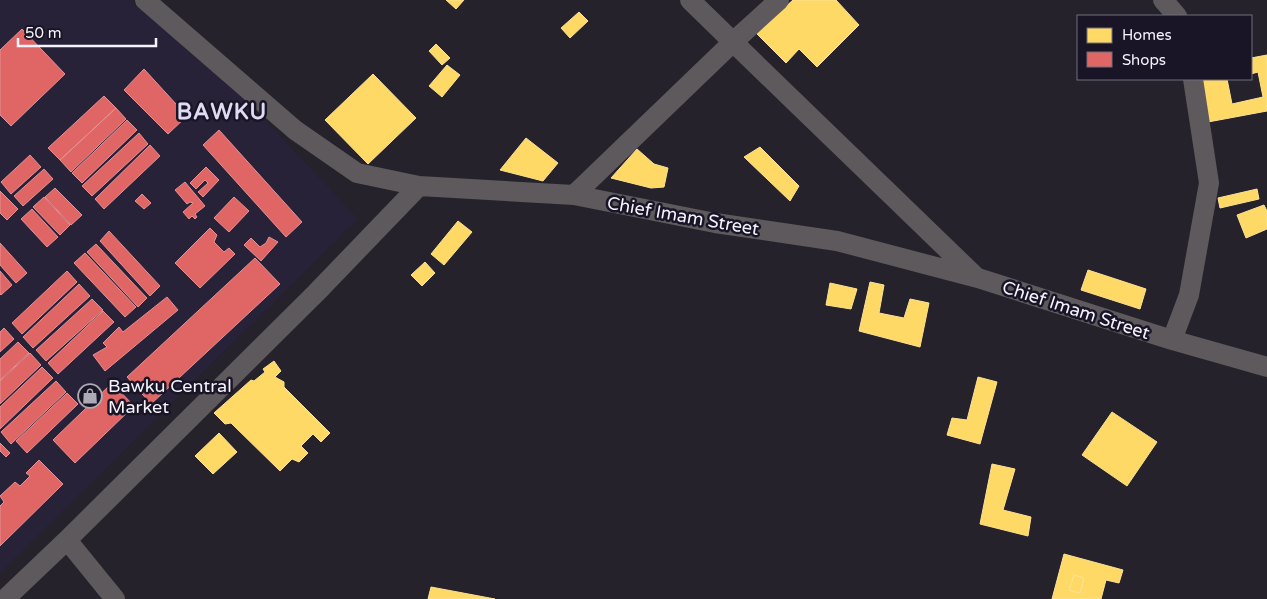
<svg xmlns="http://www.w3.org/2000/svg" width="1267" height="599" viewBox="0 0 1267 599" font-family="'Varela Round',sans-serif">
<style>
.built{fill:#282238}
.homes{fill:#ffd966;stroke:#fce193;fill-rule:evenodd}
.shops{fill:#e06666;stroke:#e69093}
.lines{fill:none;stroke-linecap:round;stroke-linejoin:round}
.minor{stroke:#5d595c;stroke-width:20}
.labels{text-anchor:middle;stroke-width:5;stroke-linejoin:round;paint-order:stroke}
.street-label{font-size:18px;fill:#f5f3fd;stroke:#191526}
.poi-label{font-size:18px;fill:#f5f3fd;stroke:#191526;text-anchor:start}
.district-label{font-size:22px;font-weight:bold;letter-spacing:1px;fill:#e0dbf4;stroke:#191526}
</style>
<rect width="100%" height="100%" fill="#25222c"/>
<path class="built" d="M2 0H130L225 77 358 219 0 573V2Z"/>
<path class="homes" d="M446 0H464L456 9Z
M793 0H836L859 25 817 67 799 49 786 63 756 33Z
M579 12 588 21 570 38 561 28Z
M436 44 450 58 442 65 429 51Z
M1267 55V111L1208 122 1200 79H1227L1232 104 1263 97 1258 72 1251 74V58Z
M447 65 460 75 442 97 429 86Z
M373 74 416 118 368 164 325 120Z
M526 138 558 163 543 181 500 170Z
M760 147 799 186 790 201 744 157Z
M637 149 654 164 668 168 664 187 651 188 611 178Z
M1257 189 1259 199 1220 208 1218 198Z
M1264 205 1267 211V229L1246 238 1237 215Z
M458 221 472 232 444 265 431 254Z
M425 262 435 273 422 286 411 275Z
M1088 270 1146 289 1140 309 1081 290Z
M870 282 884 285 879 313 904 318 910 299 929 303 920 347 859 331Z
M830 283 857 289 851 309 826 305Z
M274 361 281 371 275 377 284 382V387L330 433 321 442 313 434 301 446 308 453 299 462 292 459 280 471 231 423 225 424 214 413 251 380 254 381 265 372 263 369Z
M978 377 997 382 980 444 947 435 952 418 967 420Z
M1112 412 1157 442 1127 486 1082 455Z
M219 433 237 452 213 474 195 456Z
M992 464 1015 469 1003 510 1031 517 1028 536 980 524Z
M1064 554 1123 570 1119 583 1106 580 1101 599H1052ZM1074 575 1084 578 1080 593 1069 590Z
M1074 575 1084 578 1080 593 1069 590Z
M431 587 495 599H428Z"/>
<path class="shops" d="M22 29 65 74 11 126 0 115V50Z
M144 69 187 116 168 134 124 90Z
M104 96 116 108 60 160 48 148Z
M116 108 126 119 71 172 60 160Z
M127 120 137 130 82 183 72 173Z
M219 130 302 222 286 237 203 145Z
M139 133 148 144 92 196 82 186Z
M150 145 160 156 104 209 95 199Z
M30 155 41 167 11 194 1 182Z
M206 167 219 180 203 197 198 192 208 183 205 180 196 189 190 183Z
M44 169 53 179 23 206 14 196Z
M185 182 205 206 195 214 197 217 195 219 192 216 189 219 183 212 193 203 190 202 187 204 175 190Z
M55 188 82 215 71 225 45 197Z
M0 191 18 209 7 220 0 213Z
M142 194 151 203 144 209 135 201Z
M44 197 70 225 60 235 33 207Z
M234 197 249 211 229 232 214 218Z
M32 209 58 237 47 247 21 219Z
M210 228 217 235 214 242 224 252 229 248 235 254 200 288 175 263Z
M109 231 160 286 150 296 100 241Z
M269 237 278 242 261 261 244 245 251 238 260 247 266 243Z
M0 243 27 273 16 283 0 265Z
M96 244 147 298 138 307 87 252Z
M85 253 136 307 125 317 74 263Z
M255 258 280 284 151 404 127 377Z
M0 271 12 285 1 295 0 294Z
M67 271 77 282 22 334 12 323Z
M79 284 90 296 33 348 23 337Z
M167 297 178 310 105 371 93 355 107 347 103 343 119 327 123 332Z
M92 299 103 310 46 361 36 350Z
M103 311 114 322 58 374 48 363Z
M4 328 14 339 0 352V332Z
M18 342 29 353 0 380V359Z
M30 353 41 365 0 404V381Z
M42 367 53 378 0 429V407Z
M56 381 66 392 11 444 1 432Z
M112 383 134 406 75 463 53 440Z
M67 393 78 404 27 453 16 441Z
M0 443 10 453 6 457 0 451Z
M39 460 63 484 0 546V506L4 502 0 496 15 482 20 486 30 476 26 473Z"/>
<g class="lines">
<path class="minor" d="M145 0 295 130 357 173 419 186 574 195 715 223 837 241 978 278 1172 340 1267 367
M779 0 733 42 976 277
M1163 0 1177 16
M574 195 733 42 690 0
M1172 340 1189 295 1209 183 1193 79
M5 599 67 540
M115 599 67 540 316 293 419 186"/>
</g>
<defs>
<g id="shop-ring" transform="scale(1.25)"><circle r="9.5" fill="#191526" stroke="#acaab4" stroke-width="1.5"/><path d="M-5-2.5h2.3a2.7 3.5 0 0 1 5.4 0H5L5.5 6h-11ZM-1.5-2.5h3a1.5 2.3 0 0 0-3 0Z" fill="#acaab4"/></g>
</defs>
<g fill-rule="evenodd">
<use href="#shop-ring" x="90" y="396"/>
</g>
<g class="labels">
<g class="street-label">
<text transform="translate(683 216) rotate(10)" y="6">Chief Imam Street</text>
<text transform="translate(1076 310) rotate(18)" y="6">Chief Imam Street</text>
</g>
<g class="poi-label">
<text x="108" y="392">Bawku Central<tspan x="108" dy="21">Market</tspan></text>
</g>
<g class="district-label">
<text x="222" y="119">BAWKU</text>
</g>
</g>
<rect x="1077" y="15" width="175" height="65" fill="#191526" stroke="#716e7c"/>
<rect x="1087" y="28" width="25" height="15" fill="#ffd966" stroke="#716e7c"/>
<text x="1122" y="40" font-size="15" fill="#f5f3fd">Homes</text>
<rect x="1087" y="52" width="25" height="15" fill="#e06666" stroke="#716e7c"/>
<text x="1122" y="65" font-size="15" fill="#f5f3fd">Shops</text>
<path d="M18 38v8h138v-8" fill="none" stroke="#f5f3fd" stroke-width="2.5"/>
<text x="25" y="38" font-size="15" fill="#f5f3fd" stroke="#191526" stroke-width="4" paint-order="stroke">50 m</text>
</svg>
